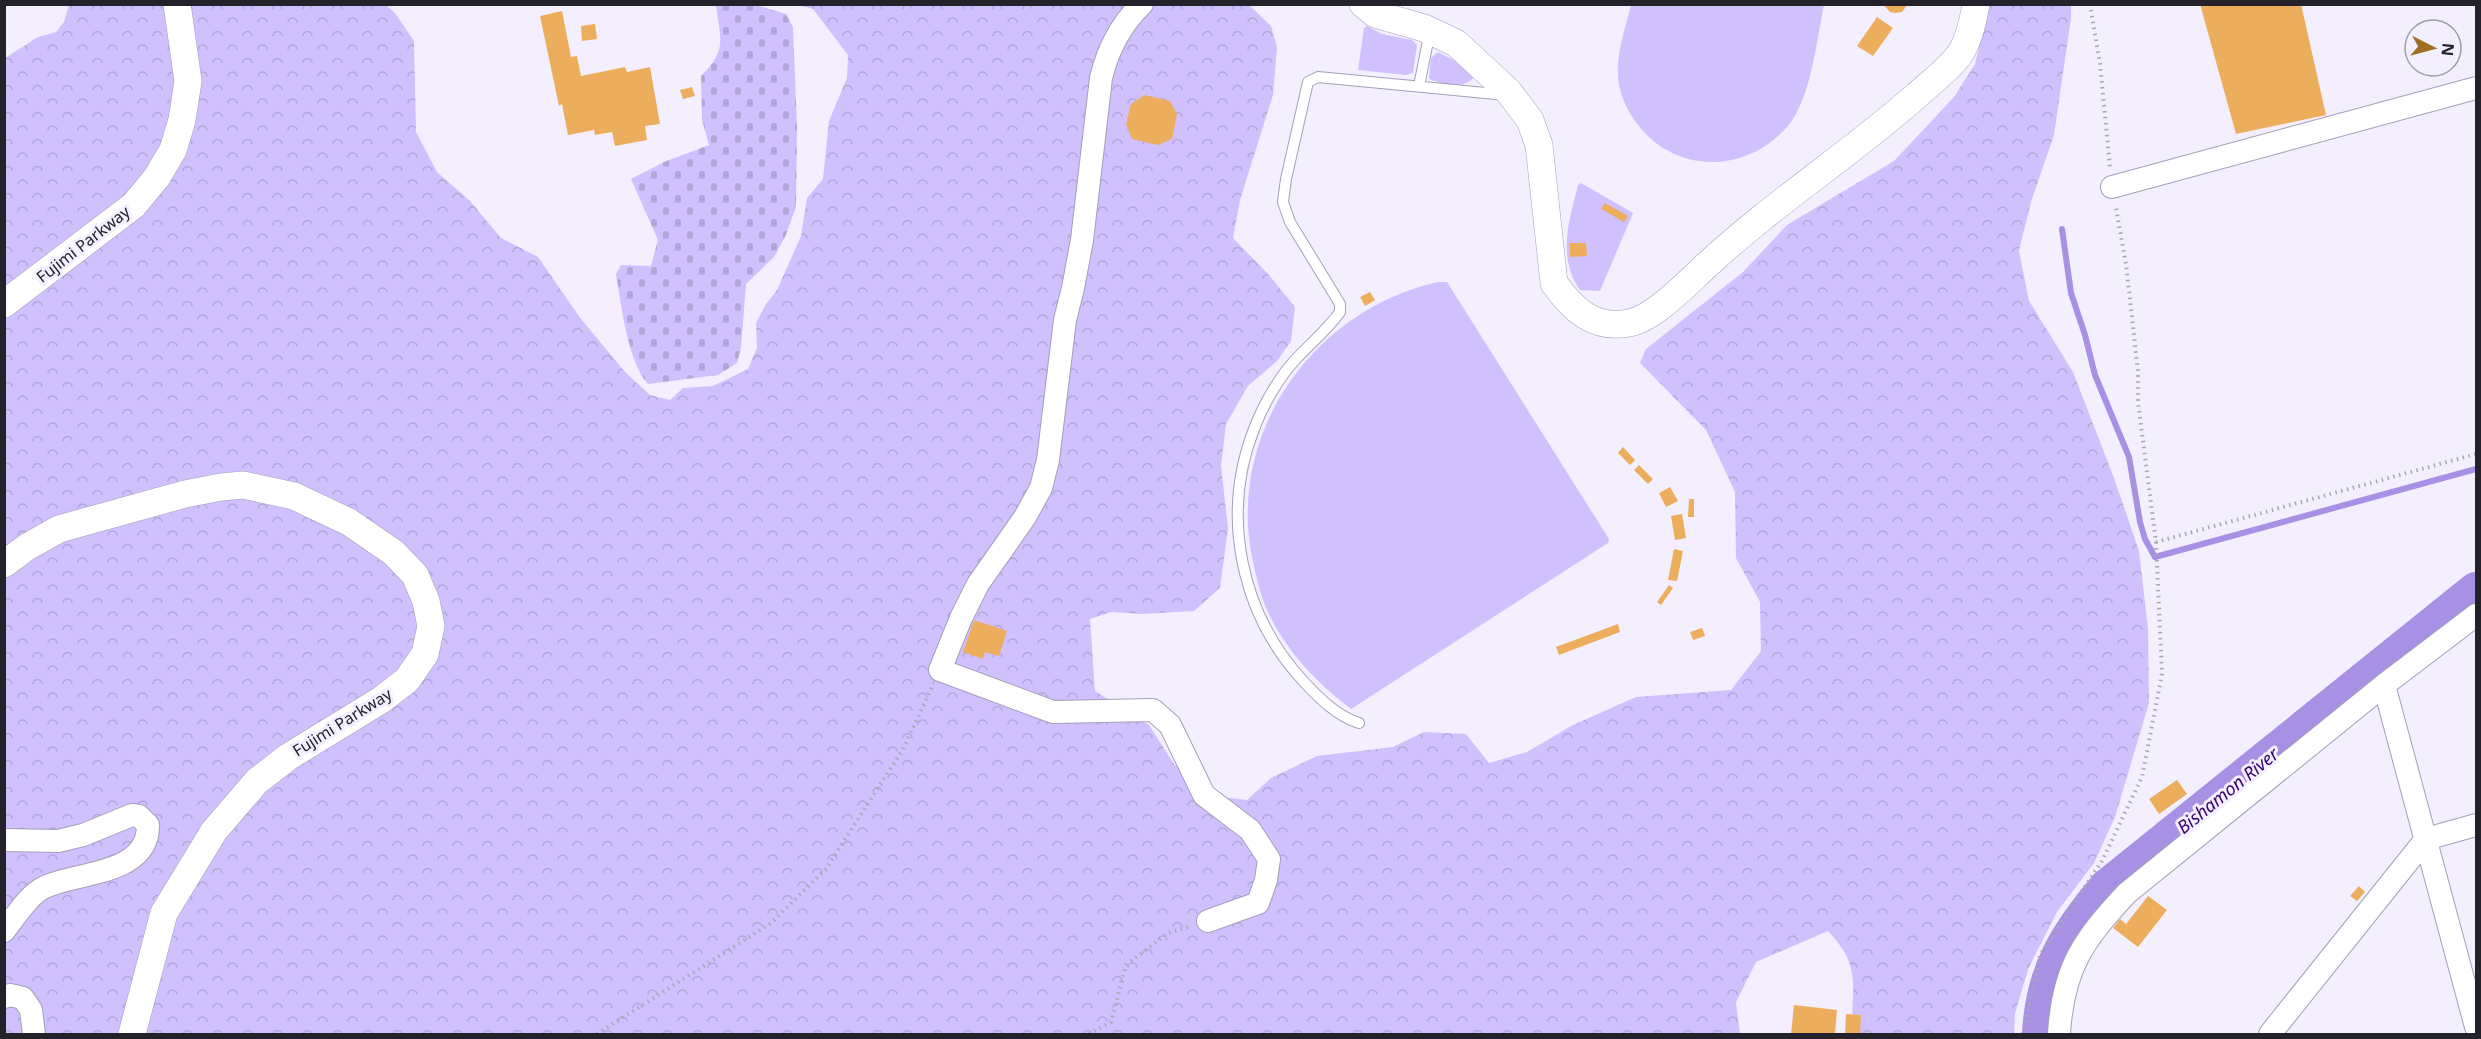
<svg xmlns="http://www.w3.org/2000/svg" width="2481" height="1039" viewBox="0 0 2481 1039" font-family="'Noto Sans',sans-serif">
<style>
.green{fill:#d0c0fe}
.forest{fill:url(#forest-crowns)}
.cemetery{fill:url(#cemetery-stones)}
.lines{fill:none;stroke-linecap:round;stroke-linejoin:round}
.stream{stroke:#a890e4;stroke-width:6}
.river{stroke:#a890e4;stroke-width:38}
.building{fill:#ecae5d}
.service-casing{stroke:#a59fb7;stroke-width:12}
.minor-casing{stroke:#a59fb7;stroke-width:24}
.tertiary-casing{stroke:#a59fb7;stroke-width:28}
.path{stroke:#aaa7b4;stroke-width:4;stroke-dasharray:1.5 4.5;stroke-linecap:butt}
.service{stroke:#fff;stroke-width:10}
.minor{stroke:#fff;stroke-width:22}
.tertiary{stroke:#fff;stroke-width:27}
.labels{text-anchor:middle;stroke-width:6;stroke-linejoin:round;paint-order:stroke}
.street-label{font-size:16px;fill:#23212a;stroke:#f3efff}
.water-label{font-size:18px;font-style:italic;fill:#36036b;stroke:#f3efff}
</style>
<defs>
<pattern id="forest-crowns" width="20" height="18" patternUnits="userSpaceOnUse" patternTransform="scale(1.5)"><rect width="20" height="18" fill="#d0c0fe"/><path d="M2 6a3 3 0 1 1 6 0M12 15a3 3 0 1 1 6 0" fill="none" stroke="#b2a5da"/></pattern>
<pattern id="cemetery-stones" width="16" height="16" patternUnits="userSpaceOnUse" patternTransform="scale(1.5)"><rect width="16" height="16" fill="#d0c0fe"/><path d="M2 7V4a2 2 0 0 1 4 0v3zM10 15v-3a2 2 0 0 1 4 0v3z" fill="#b2a5da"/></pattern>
</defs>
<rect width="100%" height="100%" fill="#f3efff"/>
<path class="green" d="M1631 5H1824C1817 39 1811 95 1791 122 1749 176 1671 176 1633 118 1627 109 1621 96 1619 85 1614 59 1625 30 1631 5Z
M1367 26 1382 34 1412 40 1417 45 1413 73 1406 75 1358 70 1364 28Z
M1438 52 1469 68 1474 77C1465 90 1442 84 1429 79L1431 58Z
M1581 183 1633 213 1600 291 1580 290C1557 257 1569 221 1578 185Z
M1438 282H1447L1609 539 1608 543 1351 709C1318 684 1287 652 1269 614 1261 598 1257 580 1253 562 1225 435 1312 310 1438 282Z"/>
<path class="forest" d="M69 5H386L395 13 414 41 416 132 437 172 470 201 501 238 538 257 581 319 625 372 650 395 670 400 683 388 713 386 748 369 757 348 756 323 766 304 777 290 801 236 807 198 823 179 829 121 847 78 848 55 813 9 798 5H1249L1271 26 1277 47 1273 95 1240 200 1233 238 1269 275 1295 307 1291 341 1277 361 1248 386 1226 424 1221 466 1228 528 1220 588 1194 611 1142 614 1111 612 1090 619 1095 691 1149 725 1174 764 1214 796 1247 800 1271 778 1317 756 1393 747 1424 732 1466 734 1489 763 1527 752 1573 725 1636 697 1731 690 1761 651 1760 602 1736 558 1735 492 1706 430 1640 363 1646 349 1743 272 1787 225 1894 161 1954 97 1975 64 1987 15V5H2071V18L2054 135 2031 202 2019 251 2029 301 2073 372 2114 478 2139 551 2148 629 2149 703 2115 817 2094 863 2057 912 2029 967 2015 1013 2014 1034H1853C1849 988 1865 970 1828 931L1756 962 1736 1002 1740 1034H5V58L38 37 56 32 64 22Z"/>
<path class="cemetery" d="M716 5H756L786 14 793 27 797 126 796 207 785 237 774 257 746 284 741 348 737 363 718 375 648 384C628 363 621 303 616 274L621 265 651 266 658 240 631 179 664 162 709 145 702 120 701 76C728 49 720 40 716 5Z"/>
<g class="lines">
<path class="stream" d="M2062 229 2071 293 2085 335 2095 375 2129 457 2140 522 2145 539 2155 557 2476 469"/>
<path class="river" d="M2041 1034C2044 972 2068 934 2107 888L2476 591"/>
</g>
<path class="building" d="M1883 4H1908L1902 12 1895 13 1890 12Z
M2200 4H2301L2326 115 2236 134Z
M562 11 571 57 577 56 581 76 625 67 627 72 650 67 660 124 645 126 647 140 615 146 612 132 595 135 594 130 568 135 562 104 559 106 540 16Z
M1877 17 1893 28 1873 56 1857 46Z
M595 24 597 39 582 41 581 26Z
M692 87 695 96 683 99 680 90Z
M1145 95 1170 101 1177 114 1172 139 1158 145 1132 139 1126 124 1131 104Z
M1605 203 1628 216 1624 222 1601 209Z
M1570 243H1586L1587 256 1570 257Z
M1370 292 1375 300 1365 306 1360 297Z
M1623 447 1635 460 1630 465 1618 453Z
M1639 465 1653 479 1648 484 1634 470Z
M1670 487 1678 501 1666 507 1659 493Z
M1689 499H1694V517H1688Z
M1682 514 1686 538 1675 540 1671 516Z
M1674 549 1683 551 1677 581 1668 580Z
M1669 585 1673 588 1661 605 1657 602Z
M974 620 1007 631 999 656 985 652 983 659 963 652Z
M1618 624 1620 632 1559 655 1556 647Z
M1702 628 1705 636 1693 640 1690 632Z
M2177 780 2187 794 2159 814 2149 799Z
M2359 886 2365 892 2357 901 2350 896Z
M2148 896 2167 910 2138 947 2113 928 2120 919 2126 924Z
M1794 1005 1837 1010 1835 1034H1791Z
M1846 1014 1861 1015 1860 1034H1845Z"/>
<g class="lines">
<g class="service-casing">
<path id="service" d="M1419 86 1430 31
M1359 723C1337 716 1320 699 1305 683 1241 615 1220 516 1254 429 1263 405 1279 377 1296 359 1311 343 1327 330 1340 312V304L1290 222 1283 202 1286 179 1308 82 1318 77 1496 94 1505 92"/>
</g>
<g class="minor-casing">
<path id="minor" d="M1142 4C1120 25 1108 49 1101 78L1082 240 1073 288 1065 320 1048 460 1041 488 1025 517 978 584 961 618 940 670 1053 712 1153 710 1170 725 1204 795 1250 830 1269 859 1266 880 1258 903 1208 921
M2112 187 2476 88
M2384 685 2476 1027
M4 840 58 841 83 835 132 815 139 816 148 825C149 875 77 872 45 887 29 894 15 917 4 931
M4 997 10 995 23 998 31 1010 34 1034
M2059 1034C2063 968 2083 940 2127 893L2384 685 2476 615
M2270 1034 2426 839 2476 825"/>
</g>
<g class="tertiary-casing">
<path id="tertiary" d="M1363 4 1375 14 1424 28 1456 43 1508 91 1530 120 1539 145 1554 283C1572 309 1594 330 1629 323 1655 318 1688 282 1708 264 1774 203 1849 155 1916 96 1929 84 1944 73 1956 59 1968 46 1973 22 1976 4
M4 304 134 205 157 177 173 150 182 120 188 81 177 4
M4 564 27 547 59 529 185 494 221 487 243 485 294 496 349 522 394 553 415 575 426 601 431 626 425 654 407 680 381 700 288 757 257 781 214 831 164 913 132 1034"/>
</g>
<path class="path" d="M2090 4 2100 64 2110 167
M2156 542 2476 454
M597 1034 771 923 826 869 903 749 932 687
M1089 1034 1111 1022 1126 965 1168 933 1188 927
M2023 1034 2040 955 2102 861 2142 777 2162 674 2156 542 2138 402V371L2126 264 2116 208"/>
<use href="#service" class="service"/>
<use href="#minor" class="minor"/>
<use href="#tertiary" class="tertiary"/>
</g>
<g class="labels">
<g class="street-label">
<text transform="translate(83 244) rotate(-38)" y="6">Fujimi Parkway</text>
<text transform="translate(342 722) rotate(-32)" y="6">Fujimi Parkway</text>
</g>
<g class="water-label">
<text transform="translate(2228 791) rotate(-39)" y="6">Bishamon River</text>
</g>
</g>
<rect width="2481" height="1039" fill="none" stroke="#23212a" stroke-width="12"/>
<g transform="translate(2433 48) rotate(96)"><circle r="28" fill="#f3efff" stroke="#a09daa" stroke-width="1.5"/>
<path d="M0-4.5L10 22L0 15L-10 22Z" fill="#a16e25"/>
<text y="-9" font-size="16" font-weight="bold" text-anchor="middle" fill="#23212a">N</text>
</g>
</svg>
